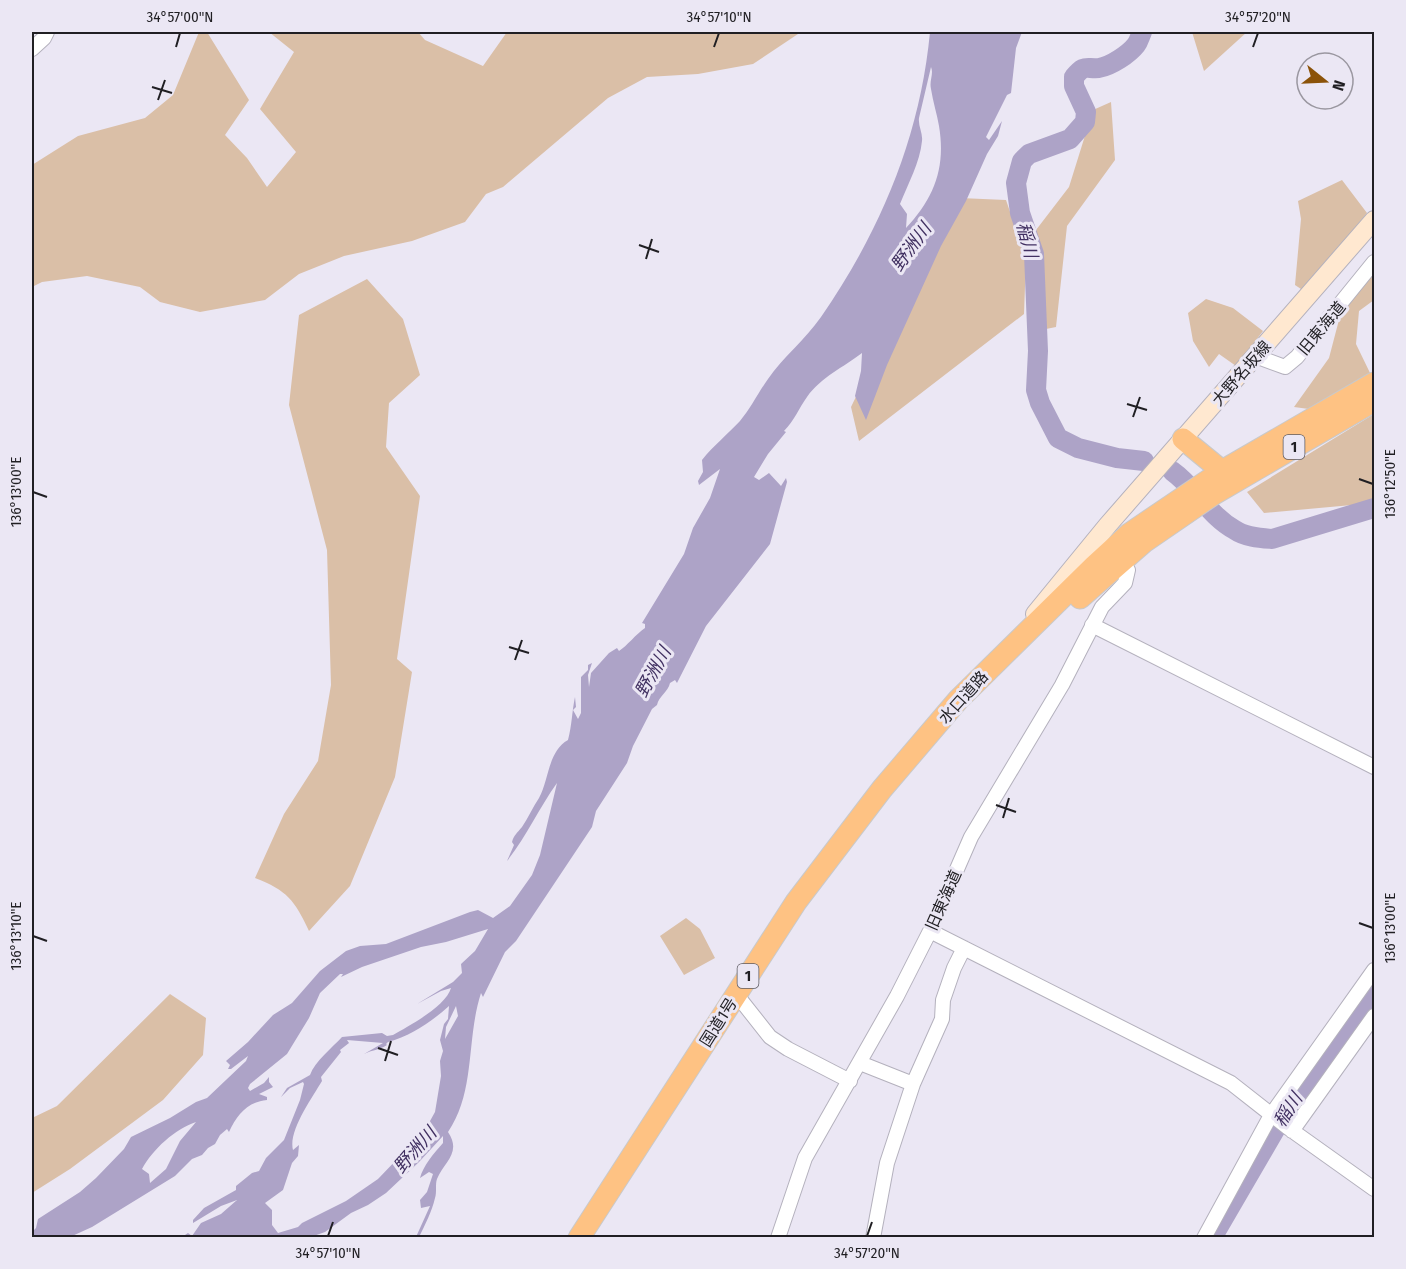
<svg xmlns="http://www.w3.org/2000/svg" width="1406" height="1269" viewBox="0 0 1406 1269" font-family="'Fira Sans Condensed','Noto Sans JP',sans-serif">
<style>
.green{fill:#dabfa7}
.water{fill:#ada3c7;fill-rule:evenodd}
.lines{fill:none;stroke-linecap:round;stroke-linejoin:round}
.river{stroke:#ada3c7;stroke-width:20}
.minor-casing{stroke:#b4b1bd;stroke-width:16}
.secondary-casing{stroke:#b4b1bd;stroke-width:20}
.trunk-casing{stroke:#c9c9ca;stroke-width:23}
.minor{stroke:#fff;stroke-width:14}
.secondary{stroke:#ffe8d0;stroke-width:18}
.trunk{stroke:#fec283;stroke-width:21}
.ticks{fill:none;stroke:#201f23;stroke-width:2}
.labels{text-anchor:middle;stroke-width:6;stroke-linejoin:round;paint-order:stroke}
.shield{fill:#ebe7f4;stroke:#5d5b62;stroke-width:1.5}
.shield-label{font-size:15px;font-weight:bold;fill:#201f23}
.street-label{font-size:16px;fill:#201f23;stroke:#ebe7f4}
.water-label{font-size:18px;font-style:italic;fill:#413061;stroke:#ebe7f4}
.neatline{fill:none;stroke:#201f23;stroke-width:2}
.ticks-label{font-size:15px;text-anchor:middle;fill:#201f23}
</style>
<rect width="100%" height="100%" fill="#ebe7f4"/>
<path class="green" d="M199 32H207L249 100 225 135 247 158 267 187 296 152 260 109 294 52 269 32H418L425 40 483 66 507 32H801L753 64 698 74 647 77 608 98 503 187 486 194 465 222 412 241 344 256 299 274 265 300 200 312 160 302 140 287 87 276 42 282 32 287V165L78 136 145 118 173 95Z
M1192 32H1247L1204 71Z
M1111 102 1115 160 1067 226 1056 327 1046 329 1036 230 1069 187 1093 110Z
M1342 180 1367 213 1304 291 1295 285 1301 219 1298 201Z
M960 198 1006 200 1026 259 1024 314 859 441 851 407 908 290Z
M1374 272V300L1359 311 1356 344 1371 375 1309 409 1294 407 1329 358 1340 316Z
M367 279 403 319 420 375 389 403 386 447 420 496 397 659 412 672 395 777 350 886 309 931C295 901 287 890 255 878L284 814 318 761 331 685 327 550 289 405 299 315Z
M1206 299 1233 308 1263 331 1236 366 1219 354 1209 367 1193 341 1188 313Z
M1374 414V503L1264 513 1247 492Z
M686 918 700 929 715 958 684 975 660 936Z
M170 994 206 1018 203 1055 163 1100 70 1169 32 1193V1118L57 1106Z"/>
<path class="water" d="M930 32H1022L1016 48 1011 93 1007 95 986 137 989 140 1002 121 998 136 987 154 966 201 941 246 887 365 866 420 855 396 861 371 862 353C844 367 821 377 807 397 799 408 794 421 784 431L786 432 768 454 754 477 759 480 769 473 781 486 786 478 787 482 770 544 706 626 678 681 677 683 675 680 670 683C668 692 659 696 657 705L652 709 633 746 627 763 596 811 592 827 516 941 505 952 483 997 481 993C466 1039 476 1091 448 1132 462 1153 444 1162 437 1179 435 1184 437 1192 435 1198 432 1211 425 1225 419 1237H416L430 1206 421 1208 420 1200 427 1192 433 1174 429 1172 420 1178C423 1166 434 1153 443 1143V1136L419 1162 386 1193 368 1205 351 1213 325 1232 308 1238 182 1237 188 1233 192 1236 201 1223 221 1214 237 1200 221 1206 193 1223V1220L204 1208 236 1190V1186L252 1173 259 1171 266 1158 284 1140 300 1100 304 1084 303 1082 290 1088 281 1097 287 1088 310 1075C315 1061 332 1048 342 1037L382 1033 387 1036 393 1035C409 1026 446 1006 451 988L441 991 417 1004 453 982 462 973 461 964 475 951 488 929 446 942 421 947 362 967 341 977 343 974H340L320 993 309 1018 287 1054 250 1084 248 1088 250 1091 264 1083 269 1077V1082L273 1087 259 1094 267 1097V1100C247 1102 237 1115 229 1132L227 1129 220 1135 215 1144 208 1148 202 1155 192 1159 175 1176 92 1227 70 1237H32V1232L36 1228 38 1219 80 1192 96 1178 124 1149 131 1137 170 1118 196 1102 207 1098 246 1061 248 1056 231 1069H228L230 1065 226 1061 248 1042 273 1015 292 1003 320 971 346 951 360 946 386 944 470 912 478 910 493 918 510 906 532 875 540 855 557 783C539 808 527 836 507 861L514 845 512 842C514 835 517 833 522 827 528 818 533 807 539 798 549 780 548 751 568 740 572 725 572 711 575 697L576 707 573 710 578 719 581 713V677L588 670V665L592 663 588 675 589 687 591 673 609 653 617 648 619 651C627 646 636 634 645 628V624L642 623 684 554 693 528 710 498 720 469 699 485 698 481 703 472 702 460C713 446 728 434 740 421 751 408 758 393 768 379 783 357 805 340 821 317 881 230 920 137 930 32ZM931 67C934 74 929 81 931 89 933 102 937 114 939 126 946 168 934 198 906 228L907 214 900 204C908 184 920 162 922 141 923 133 918 126 919 118ZM449 1006 448 1019 444 1024 440 1040 443 1051 440 1061 441 1076 435 1112 425 1130 378 1179 346 1201 302 1223 298 1227 278 1233 272 1225V1210L265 1203 283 1190 292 1163 298 1156 299 1145 293 1150C288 1131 312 1098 322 1081L321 1077 341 1052 340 1050 349 1043 347 1040 383 1043 364 1054C372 1050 379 1050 387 1045L386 1044 388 1042C411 1036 431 1022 449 1006ZM456 1006 458 1016 445 1039 446 1027ZM196 1122 180 1141 166 1169 150 1183 149 1174 142 1169C153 1149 175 1129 196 1122Z"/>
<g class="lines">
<path class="river" d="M1142 32C1140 36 1139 41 1136 45 1129 54 1111 66 1099 68 1085 69 1085 64 1074 77V86L1086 112 1085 122 1070 139 1029 154 1022 161 1016 183 1020 213 1034 254 1038 351 1036 390 1040 403 1058 438 1078 448 1117 458 1144 461
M1172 471C1196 488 1209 516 1235 530 1245 537 1260 538 1272 539L1374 508
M1212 1238 1287 1109 1374 991"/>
<g class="minor-casing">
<path id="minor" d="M32 49 44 38 47 32
M1255 356 1285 367 1297 357 1374 262
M1092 625 1374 767
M930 931 1231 1083 1287 1127 1374 1189
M736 994 770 1037 788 1049 850 1081
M860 1063 913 1084
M1292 1131 1374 1016
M778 1238 805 1158 897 996 930 931 971 837 1062 685 1102 607 1125 583 1128 570 1119 555
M873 1238 887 1163 913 1084 942 1019 943 1000 954 968 964 948
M1204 1238 1271 1115 1374 970"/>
</g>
<g class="secondary-casing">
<path id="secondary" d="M1035 614 1107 526 1374 220"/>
</g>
<g class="trunk-casing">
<path id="trunk" d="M1183 439 1222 471
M1080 598 1144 542 1214 494 1374 401
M579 1238 796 902 882 789 958 700 1094 566 1129 534 1222 471 1374 383"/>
</g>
<use href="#minor" class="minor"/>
<use href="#secondary" class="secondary"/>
<use href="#trunk" class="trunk"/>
</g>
<path class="ticks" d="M176 47 180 33M714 47 719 33M1253 47 1258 33M152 87 172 93M158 100 165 80M639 245 659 252M646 259 652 239M1127 404 1147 410M1133 417 1140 397M1359 479 1373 484M33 492 47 497M509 647 529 653M515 660 522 640M996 805 1016 812M1003 818 1009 798M1359 923 1373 928M33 936 47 941M378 1048 398 1055M385 1061 391 1041M328 1236 333 1222M867 1236 872 1222"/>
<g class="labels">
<g class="shield">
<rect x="1283.5" y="435" width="21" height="24" rx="4.5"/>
<rect x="737.5" y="964" width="21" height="24" rx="4.5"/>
</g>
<g class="shield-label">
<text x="1294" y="452">1</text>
<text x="748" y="981">1</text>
</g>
<g class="street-label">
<text transform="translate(1321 328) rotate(-50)" y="6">旧東海道</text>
<text transform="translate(1241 373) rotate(-49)" y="6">大野名坂線</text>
<text transform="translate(963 697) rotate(-48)" y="6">水口道路</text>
<text transform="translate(943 900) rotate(-66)" y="6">旧東海道</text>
<text transform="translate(718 1022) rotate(-58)" y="6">国道1号</text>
</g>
<g class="water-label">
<text transform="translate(1027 240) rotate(76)" y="6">稲川</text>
<text transform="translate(911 247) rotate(-54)" y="6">野洲川</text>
<text transform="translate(653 672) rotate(-61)" y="6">野洲川</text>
<text transform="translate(1288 1110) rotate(-57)" y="6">稲川</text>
<text transform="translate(415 1150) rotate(-49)" y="6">野洲川</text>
</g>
</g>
<rect width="1406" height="1269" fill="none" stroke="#ebe7f4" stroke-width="66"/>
<g transform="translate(1325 81) rotate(108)"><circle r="28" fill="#ebe7f4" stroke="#9a97a0" stroke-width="1.5"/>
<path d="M0-4.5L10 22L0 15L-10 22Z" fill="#8b5309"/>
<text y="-9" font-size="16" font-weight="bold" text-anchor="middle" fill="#201f23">N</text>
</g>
<rect x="33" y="33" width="1340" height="1203" class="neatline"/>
<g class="ticks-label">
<text x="180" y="22">34°57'00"N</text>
<text x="719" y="22">34°57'10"N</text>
<text x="1258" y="22">34°57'20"N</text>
<text transform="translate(1390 484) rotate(-90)" y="5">136°12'50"E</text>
<text transform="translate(16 492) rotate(-90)" y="5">136°13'00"E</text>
<text transform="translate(1390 928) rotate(-90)" y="5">136°13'00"E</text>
<text transform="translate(16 936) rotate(-90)" y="5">136°13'10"E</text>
<text x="328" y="1258">34°57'10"N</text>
<text x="867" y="1258">34°57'20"N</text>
</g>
</svg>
